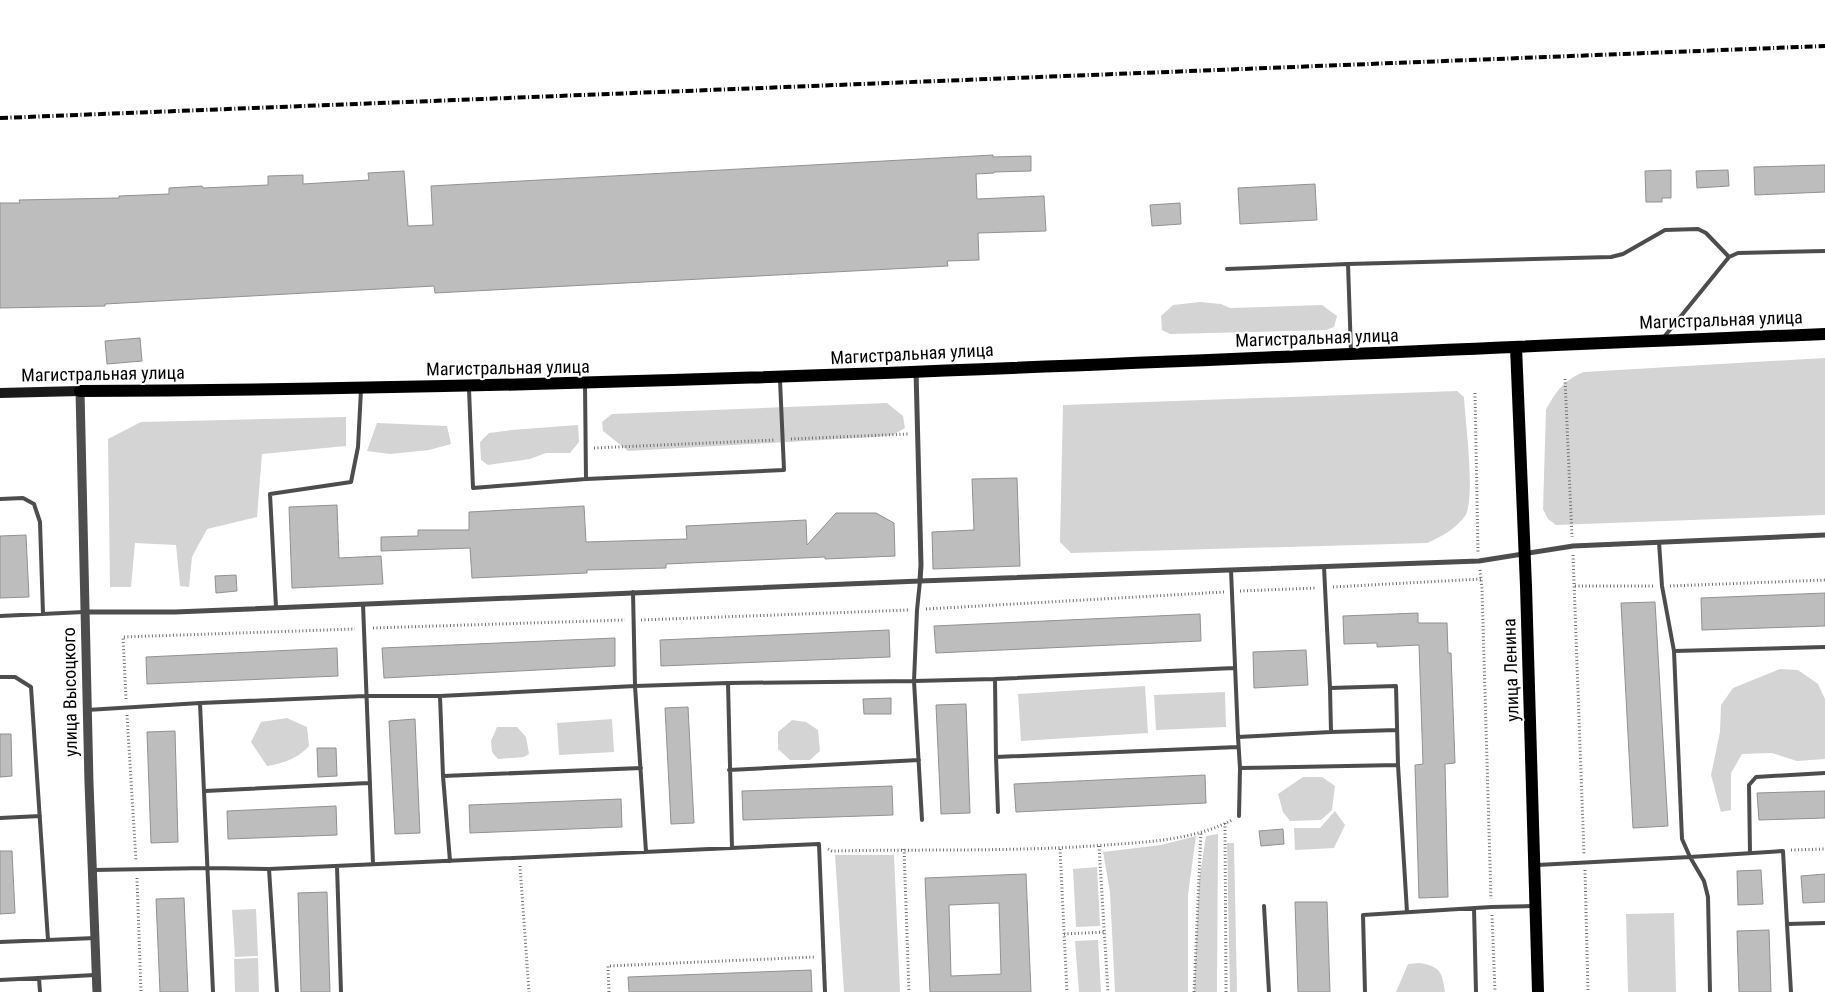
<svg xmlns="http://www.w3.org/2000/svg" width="1825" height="992" viewBox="0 0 1825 992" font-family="'Roboto Condensed',sans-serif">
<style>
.green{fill:#d4d4d4}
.building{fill:#bdbdbd;stroke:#919191;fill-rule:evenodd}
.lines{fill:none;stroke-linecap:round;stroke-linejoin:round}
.path{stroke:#6f6f6f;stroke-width:3;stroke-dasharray:1 2.5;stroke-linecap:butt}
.service{stroke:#4d4d4d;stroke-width:4}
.minor{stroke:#4d4d4d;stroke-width:5}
.tertiary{stroke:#4d4d4d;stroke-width:9}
.secondary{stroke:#1a1a1a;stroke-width:10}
.primary{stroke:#000;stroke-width:12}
.rail{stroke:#000;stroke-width:4;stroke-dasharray:8 2.5 1 2.5;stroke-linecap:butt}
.labels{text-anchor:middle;stroke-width:4;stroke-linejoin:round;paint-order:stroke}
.street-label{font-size:18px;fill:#000;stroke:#fff}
</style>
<rect width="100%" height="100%" fill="#fff"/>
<path class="green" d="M1200 302 1221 304 1230 308 1322 305 1337 316 1334 327 1326 330 1170 334 1162 330 1161 316 1173 305Z
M1825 358V515L1556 525 1548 519 1543 509 1546 410C1556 391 1564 380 1584 372Z
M1457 391 1464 397C1465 420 1476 499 1465 516 1457 528 1439 538 1427 543L1071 553 1060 542 1063 405Z
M887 403 903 416 905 428 893 435 875 437 628 451 603 431 602 422 612 414Z
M346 417V446L262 454 257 517 207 529 192 557 189 587 180 586 176 545 135 543 131 587H110L108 439 141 422Z
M377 423 447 426 451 444 429 450 390 454 367 451Z
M578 425 579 442 570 453H546L530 459 488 465 481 460 480 442 489 433 511 430Z
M1780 669 1798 670 1818 684 1825 699V759L1797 761 1772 753 1742 754 1731 773V810L1721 812 1711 775 1720 732 1721 705 1733 688Z
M1145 686 1148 733 1021 741 1018 694Z
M1225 692 1226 727 1156 730 1154 695Z
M287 718 307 727 309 746C297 759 284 763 267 766L251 742 261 722Z
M612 719 614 752 559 755 557 723Z
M792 720 806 722 818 730 820 751 810 760H790L778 749V732Z
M497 727H517L526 737 529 754 524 757 498 759 492 752 491 741Z
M1303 777H1322L1335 786 1332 810 1321 820 1290 821 1283 812 1278 794Z
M1335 811 1345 825 1334 848 1295 850 1294 828H1320Z
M1218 834 1217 992H1194L1199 881 1206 836Z
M1196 836 1188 895V992H1115L1110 892 1103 852 1161 845Z
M1227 843H1234L1237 992H1230Z
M835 855H894L900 992H844Z
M1097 867 1100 926 1076 927 1073 869Z
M256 909 258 956 235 957 232 910Z
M1674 913 1676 992H1628L1626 914Z
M1098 940 1101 992H1079L1075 941Z
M258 958 259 992H235L234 959Z
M1420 963C1441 967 1442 972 1445 992H1396L1408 964Z"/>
<path class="building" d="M993 155V157L1031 156V171L994 172V173L976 174 977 199 1044 196 1046 231 978 233 979 260 947 261 948 266 435 293 434 286 105 304V306L0 308V203H20L19 200 119 198V196L169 194V188L202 186 203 188 268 185V176L303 175V184L369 180 368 173 404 171 408 226 433 225 431 186Z
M1825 165V192L1755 195 1754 167Z
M1671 170V198H1662V202H1646L1645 171Z
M1728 170 1729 186 1697 188 1696 171Z
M1315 184 1317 220 1240 224 1238 188Z
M1180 203 1181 224 1152 226 1150 205Z
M140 338 142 361 107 364 105 341Z
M1017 478 1020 566 933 569 932 532 974 530 972 479Z
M337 505 339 558 381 556 383 584 292 588 289 507Z
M584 506 586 542 687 539 686 526 806 520 807 545 836 513H876L894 523 895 556 825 559V557L666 564V568L587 570V573L472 578 470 548 381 551V537L418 536V530H469V512Z
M26 535 29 597 0 598V536Z
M236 575 237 591 216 593 215 576Z
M1825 593V626L1702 630 1701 598Z
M1655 602 1668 826 1633 828 1621 603Z
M1418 613V623H1447L1448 653H1451L1455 763 1445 764 1448 897 1419 898 1415 765 1423 764 1419 645 1377 647V643L1344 644 1343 616Z
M1200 614 1201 641 936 653 934 626Z
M889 630 890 657 661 666 660 640Z
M615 638V666L384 678 382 648Z
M337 648 338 676 147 684 146 657Z
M1306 650 1308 685 1254 688 1253 652Z
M891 698V714H864L863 699Z
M966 704 970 813 941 814 936 705Z
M688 707 694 823 671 824 665 708Z
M415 719 420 833 395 834 389 721Z
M175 731 178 842 151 843 147 732Z
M0 734H11L12 776 0 777Z
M317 748H336L337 776 318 777Z
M1205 775 1206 803 1016 812 1014 784Z
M892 786 893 815 743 820 742 791Z
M1825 791V818L1759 820 1757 793Z
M621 799 622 827 470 833 469 805Z
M336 806 337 835 228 839 227 811Z
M1283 829 1284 844 1261 846 1259 831Z
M0 851H12L15 913 0 914Z
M1761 870 1763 904 1738 905 1737 871Z
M1026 874 1031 992H930L925 878ZM999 903 1001 974 951 976 949 905Z
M1825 874V902L1803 903 1801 876Z
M327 892 330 992H301L298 893Z
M184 898 188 992H160L156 899Z
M1295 902H1327L1330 992H1298Z
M1769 930 1771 992H1739L1737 931Z
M811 970 812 992H629L628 977Z"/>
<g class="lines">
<path class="path" d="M1565 379 1572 537
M1475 393 1478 552
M791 439 908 434
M594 448 775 440
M1573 555 1584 854
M1480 570 1482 589 1491 899
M1575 586H1654
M1670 586 1825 580
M1333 587 1481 579
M1240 591 1316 588
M926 609 1224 592
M641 620 909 610
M373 628 625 620
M126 699 123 637 355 629
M127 715 136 861
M1225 823 1226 992
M1099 846 1108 992
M828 849 832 851C924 849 1015 852 1106 845 1148 842 1194 840 1232 820
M904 849 909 992
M1060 849 1067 992
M1791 850 1825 849
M520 866 529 992
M1585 870 1588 992
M137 878 141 992
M1492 915 1495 992
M1064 934 1105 932
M609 992 608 966 815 957
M1194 992 1201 831"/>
<path class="service" d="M1227 269 1348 264
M1664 337 1729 257 1738 253 1825 251
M1351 352 1348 264 1611 257 1623 254 1665 230 1698 229 1706 233 1729 257
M469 389 473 488 586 479 585 384
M586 479 784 470 780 380
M0 499 23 498 34 504 40 522 43 614
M1659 542 1662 586 1674 651
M1324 567 1330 688 1396 686 1398 765 1407 912
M1231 570 1238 737
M920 581 917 610 914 681 995 679
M633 592 635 686 646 852
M363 604 373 864
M276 607 270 494 351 482 358 447 361 390
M0 616 84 612
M1234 668 995 679 996 757 1238 747
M0 677H15L31 687 48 940
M728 683 732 848
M1330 688 1331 732 1397 730
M440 696 443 776 450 861
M200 703 213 992
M87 710 200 703 365 696H440L635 686 728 683 914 681 922 820
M996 757 998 812
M1240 768 1398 765
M729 770 919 760
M443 776 641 768
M205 791 369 783
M1239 816 1240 768 1238 737 1331 732
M0 818 40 816
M1750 853 1749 785 1756 777 1825 773
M1537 865 1690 857 1682 839 1674 651 1825 647
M337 866 341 992
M269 869 277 992
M93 870 208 868 269 869 819 844 825 992
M1264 906 1269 992
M1474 908 1476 992
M0 942 95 938
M39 978 40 992
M0 980 95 975
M1365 992 1363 915 1491 907 1533 906
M1710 992 1708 897 1704 881 1690 857 1783 851 1787 924
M1791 992 1787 924 1825 923"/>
<path class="minor" d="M916 371 921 565 920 581
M84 612H175L920 581 1479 561 1573 546 1825 535"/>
<path class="tertiary" d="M80 391 89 783 97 992"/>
<path class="secondary" d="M0 393 80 391"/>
<path class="primary" d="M1516 347 1526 586 1538 992
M80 391C662 389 1243 357 1825 334"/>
<path class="rail" d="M0 118 1825 46"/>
</g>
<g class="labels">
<g class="street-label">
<text transform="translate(1721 320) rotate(-2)" y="6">Магистральная улица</text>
<text transform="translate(1317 338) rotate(-2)" y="6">Магистральная улица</text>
<text transform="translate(912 354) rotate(-3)" y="6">Магистральная улица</text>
<text transform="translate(508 368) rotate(-1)" y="6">Магистральная улица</text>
<text transform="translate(103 374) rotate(-1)" y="6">Магистральная улица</text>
<text transform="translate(1511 670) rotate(-92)" y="6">улица Ленина</text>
<text transform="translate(70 692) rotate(-91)" y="6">улица Высоцкого</text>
</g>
</g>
</svg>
